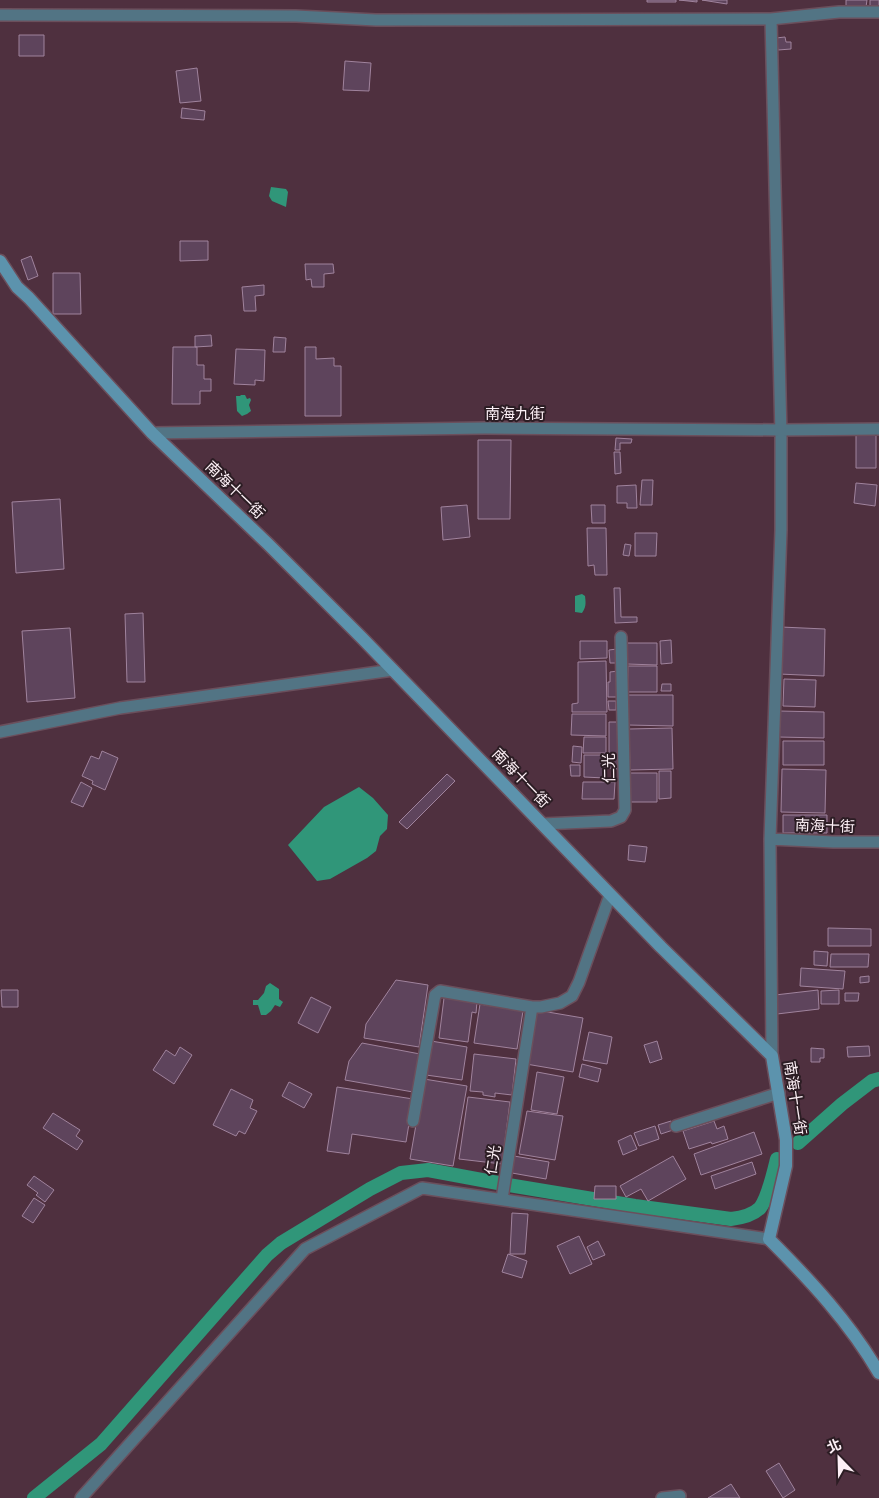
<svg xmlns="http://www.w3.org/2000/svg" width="879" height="1498" viewBox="0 0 879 1498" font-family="Roboto,'Noto Sans TC',sans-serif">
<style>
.water{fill:#309679}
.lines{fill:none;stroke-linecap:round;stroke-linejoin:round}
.canal{stroke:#309679;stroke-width:14}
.building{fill:#5e445c;stroke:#a0839d}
.street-casing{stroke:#6b4f5c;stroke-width:14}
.secondary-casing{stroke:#6b4f5c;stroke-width:15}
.street{stroke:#527484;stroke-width:11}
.secondary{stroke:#5c93ad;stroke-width:12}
.labels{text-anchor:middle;stroke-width:4;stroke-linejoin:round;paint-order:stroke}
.street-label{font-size:15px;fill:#fdf0f6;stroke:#2c1d24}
</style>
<rect width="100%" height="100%" fill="#4f303f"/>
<path class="water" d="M271 187 286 189 288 192 286 207 272 201 269 196Z
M241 395H245L247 399 250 398 251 400 249 405 251 411 247 414 242 416 237 411 236 396H240Z
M582 594 585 596C586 604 586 607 582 613L575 612V596Z
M359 787 373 798 388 815 387 829 380 836 376 851 367 858 330 879 317 881 288 845 324 807Z
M270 983 279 989V999L283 1002 280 1007 275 1005 271 1011 266 1015H261L258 1005H253V1000H258L264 993 266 986Z"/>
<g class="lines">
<path class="canal" d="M798 1143 842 1104 872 1081 879 1079
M508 1185 635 1206 731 1219C740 1218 753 1215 760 1208 768 1198 774 1171 777 1159
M34 1498 101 1444 267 1255 281 1243 370 1189 401 1173 428 1170 498 1183"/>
</g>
<path class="building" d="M647 0H676V2H647Z
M679 0H697V2Z
M702 0H727V4Z
M846 0H867L866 7 846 6Z
M870 0H879V6H870Z
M19 35H44V56H19Z
M785 37 786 42H791V49L778 50 776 38Z
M345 61 371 63 369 91 343 90Z
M197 68 201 101 180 103 176 71Z
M182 108 205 111 204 120 181 118Z
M180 241H208V260L180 261Z
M31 256 38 276 28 280 21 260Z
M305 264H333L334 273 324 274V287H312L311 279 306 280Z
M53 273H80L81 314H53Z
M264 285V295L255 296 256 311H244L242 287Z
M211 335 212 346 195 347V336Z
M274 337 286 338 285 352H273Z
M173 347H197V365H204V379H211V391H200V404H172Z
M305 347H316V359L334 358V366H341V416H305Z
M236 349 265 350 264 381 255 380V385L234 384Z
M856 433H876V468H856Z
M616 438 632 439 631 443H620V450H615Z
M478 440H511L510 519H478Z
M614 452H620L621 473 615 474Z
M642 480H653L652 505H640Z
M856 483 877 485 875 506 854 503Z
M636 485 637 508H627V503H617V486Z
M60 499 64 569 16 573 12 502Z
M467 505 470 537 443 540 441 507Z
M591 505H605V523H592Z
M587 528H606L607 575H595L594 565 588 566Z
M635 533H657L656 556H635Z
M625 544 631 545 629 556 623 555Z
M614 588H620L621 617H637V622L615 623Z
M143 613 145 682H127L125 614Z
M781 627 825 629 824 676 779 674Z
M70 628 75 698 27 702 22 631Z
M671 640 672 663 661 664 660 641Z
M580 641H607V658L580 659Z
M627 643H657V665L627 664Z
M617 649 620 663H610L609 650Z
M606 661 607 712H572V704L578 703V662Z
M628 666H657V692H628Z
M618 671V697H608V682H610V672Z
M784 679 816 680 815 707 783 706Z
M662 684H671V691H661Z
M627 695H673V726L627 725Z
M608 701H616V710H609Z
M779 711 824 712V738L778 737Z
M572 714H606V736L571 735Z
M609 722H618V769L609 768Z
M672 728 673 769 630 770 629 729Z
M584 737H606V753H583Z
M783 741H824V765H783Z
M573 746 582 747 581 763 572 762Z
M102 751 118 758 105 790 92 784 93 781 82 776 91 756 99 759Z
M584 755H606L605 778 584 777Z
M570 765H580V776H571Z
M782 769 826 770 825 813 781 812Z
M659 771H671V798L659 799Z
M630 773H657V802H630Z
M447 774 455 781 407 829 399 822Z
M81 782 92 788 83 807 71 802Z
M583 782H615L614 799H582Z
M783 815H827V833H783Z
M629 845 647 847 645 862 628 860Z
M828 928 871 929V946H828Z
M814 951 828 952 827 966 814 965Z
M831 954H869L868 967H830Z
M801 968 845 971 843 989 800 986Z
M869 976V982L860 983V977Z
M396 980 428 985 419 1047 364 1038 366 1024Z
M1 990H18V1007H2Z
M818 990 819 1009 777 1014 775 995Z
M839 990V1004H821V991Z
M845 993H859L858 1001H845Z
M311 997 331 1007 318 1033 298 1023Z
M444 998 477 1002 476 1013 472 1012 468 1042 439 1038Z
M480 1004 523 1011 517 1049 474 1043Z
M536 1010 583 1018 573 1072 526 1064Z
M589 1032 612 1037 607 1064 583 1060Z
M431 1041 467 1047 462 1080 426 1075Z
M657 1041 662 1059 650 1063 644 1045Z
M362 1043 420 1054 413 1092 345 1080 349 1061Z
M869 1046 870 1056 848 1057 847 1047Z
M180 1047 192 1055 174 1084 153 1070 166 1050 175 1056Z
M811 1048 824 1049V1058H820V1062H811Z
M474 1054 516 1059 512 1095 495 1093V1097L483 1095V1092L470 1091Z
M582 1064 601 1069 598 1082 579 1077Z
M537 1072 564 1077 557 1114 531 1110Z
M424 1079 467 1086 453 1166 410 1159Z
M289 1082 312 1094 304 1108 282 1096Z
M337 1087 413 1099 406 1142 352 1134 349 1154 327 1151Z
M231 1089 253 1100 250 1108 257 1111 245 1134 239 1131 236 1136 213 1125Z
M468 1097 510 1102 502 1164 459 1159Z
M527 1111 563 1116 555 1160 519 1154Z
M53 1113 80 1130 76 1136 83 1141 77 1150 43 1128Z
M671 1121 673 1130 661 1134 658 1125Z
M714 1121 717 1129 724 1126 728 1139 712 1144 711 1142 689 1149 683 1131Z
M655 1126 659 1139 639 1146 634 1133Z
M754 1132 762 1154 701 1175 694 1154Z
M631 1135 637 1149 623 1155 618 1141Z
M514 1156 549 1162 546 1179 512 1173Z
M673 1156 686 1179 648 1201 641 1189 626 1197 620 1186Z
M752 1162 756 1174 715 1189 711 1176Z
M34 1176 54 1190 45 1202 36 1195 38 1193 27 1185Z
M595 1186H616V1199H594Z
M34 1198 45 1205 33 1223 22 1216Z
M512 1213 528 1214 525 1254H510Z
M579 1236 592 1264 570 1274 557 1246Z
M598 1241 605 1255 593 1260 587 1247Z
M508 1254 527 1261 522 1278 502 1272Z
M779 1463 795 1490 783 1498 766 1471Z
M731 1484 740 1498H708Z"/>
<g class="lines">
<g class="street-casing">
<path id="street" d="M0 15 296 16 376 20 771 19 839 12H879
M771 19 781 435V530L770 839 772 1056
M152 433 485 428 781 430 879 429
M0 732 120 708 393 670
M542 824 611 821 621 817 625 810 621 637
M770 839 833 842H879
M413 1121 435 995 440 991 532 1007H541L560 1003 572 996 579 982 610 895
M676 1126 779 1093
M502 1199 532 1007
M81 1498 305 1249 422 1188 769 1239
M662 1498 680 1496"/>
</g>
<g class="secondary-casing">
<path id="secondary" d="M0 261 17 287 29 298 152 433 268 544 362 638 661 947 772 1056 786 1140V1166L769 1239C810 1280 850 1323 879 1373"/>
</g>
<use href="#street" class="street"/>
<use href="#secondary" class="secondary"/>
</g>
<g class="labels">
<g class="street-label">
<text x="515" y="419">南海九街</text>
<text transform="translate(235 490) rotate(44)" y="5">南海十一街</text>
<text transform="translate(609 768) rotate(-91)" y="5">仁光</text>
<text transform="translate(521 778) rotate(46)" y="5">南海十一街</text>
<text transform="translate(825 826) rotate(2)" y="5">南海十街</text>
<text transform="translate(795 1098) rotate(81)" y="5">南海十一街</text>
<text transform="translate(493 1160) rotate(-81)" y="5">仁光</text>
</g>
</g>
<g transform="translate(839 1458) rotate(337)" stroke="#2c1d24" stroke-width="4" paint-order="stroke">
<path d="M0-4L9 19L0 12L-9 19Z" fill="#fdf0f6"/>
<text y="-8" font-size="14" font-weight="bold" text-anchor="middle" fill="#fdf0f6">北</text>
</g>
</svg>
